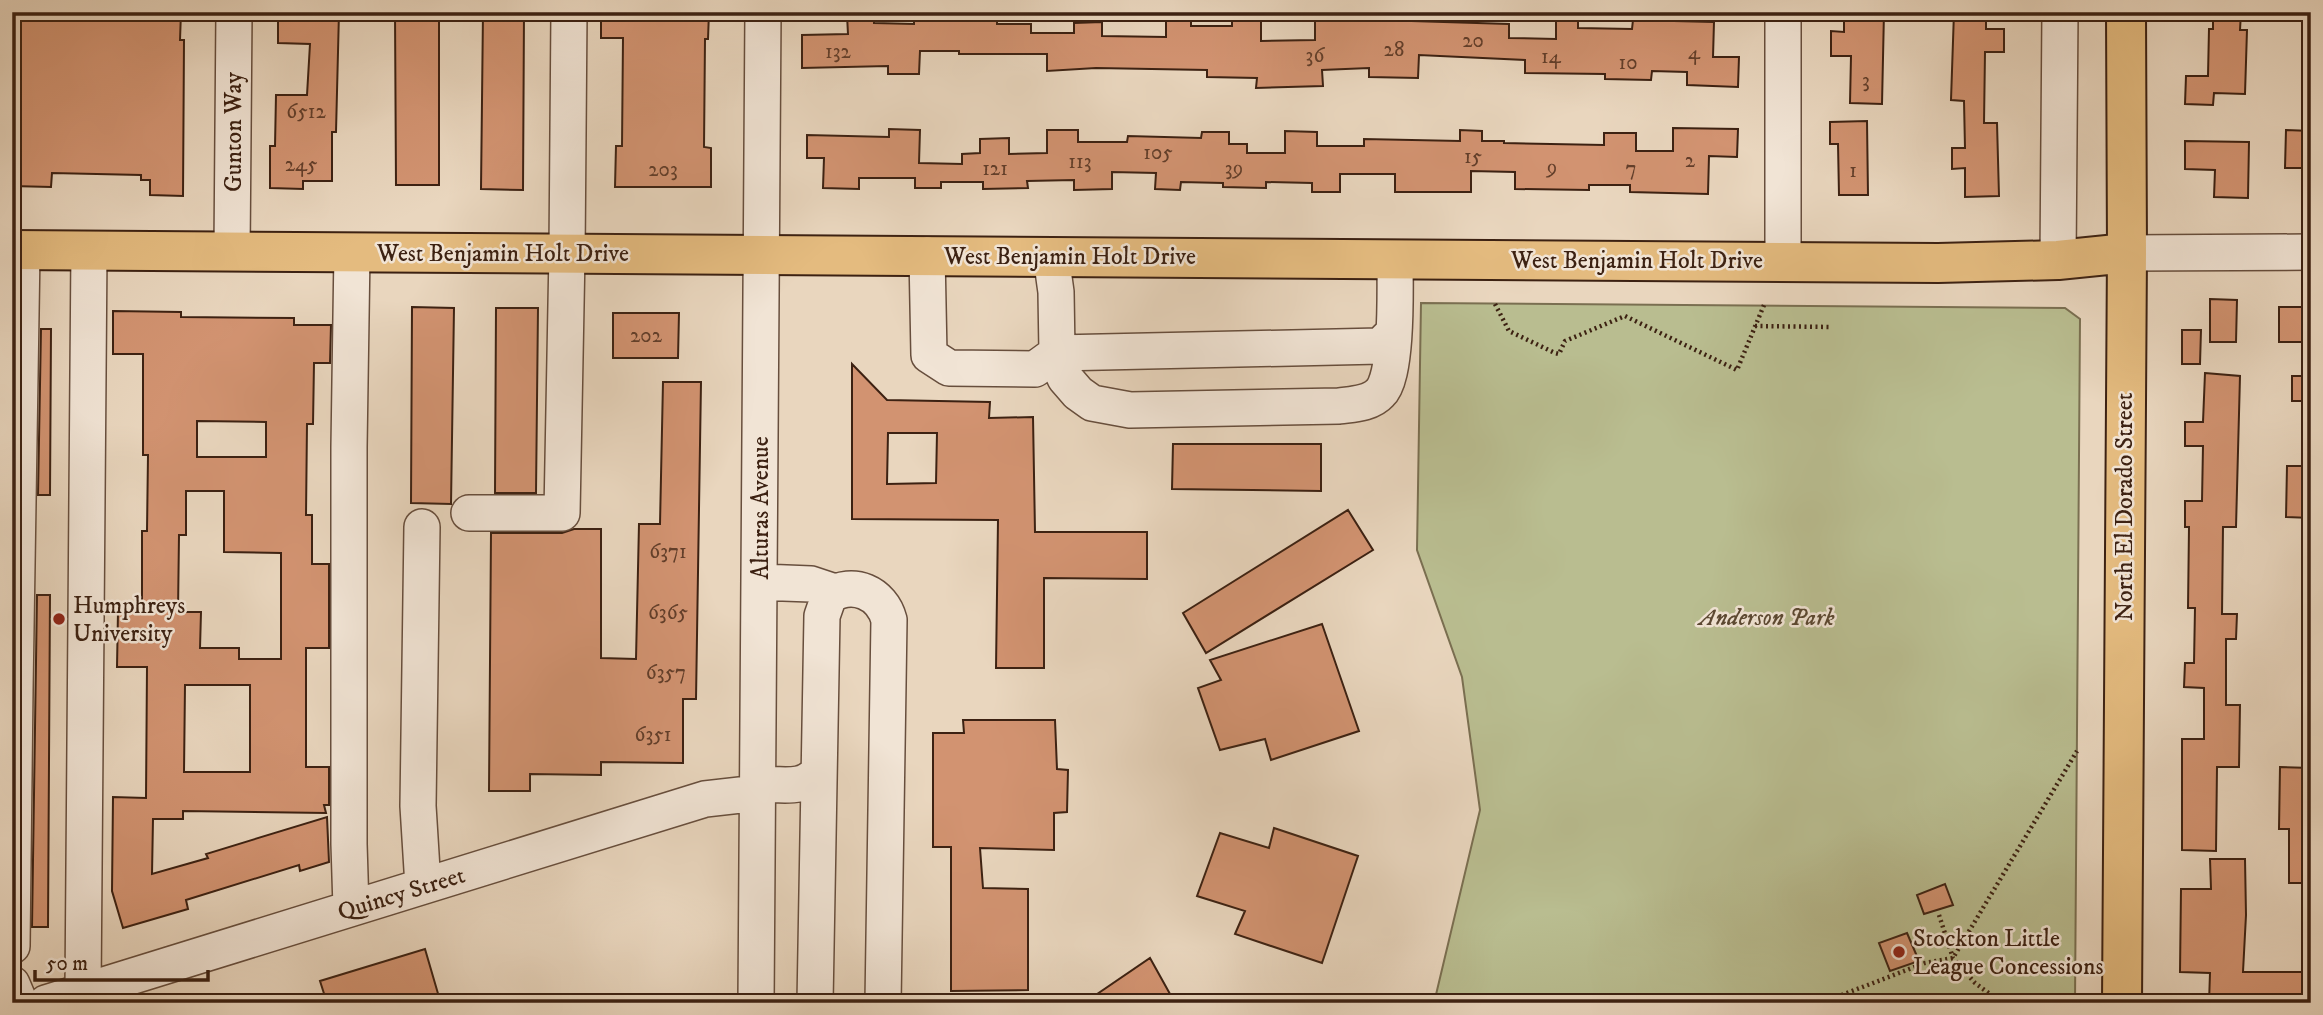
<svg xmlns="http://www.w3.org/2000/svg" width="2323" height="1015" viewBox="0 0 2323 1015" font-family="'IM FELL DW Pica',serif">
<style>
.green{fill:#b9bd90;stroke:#7a6f51;stroke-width:2}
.building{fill:#d29371;stroke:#3c2112;stroke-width:2;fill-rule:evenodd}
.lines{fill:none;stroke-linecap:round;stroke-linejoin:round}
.minor-casing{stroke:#674e3d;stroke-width:38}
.major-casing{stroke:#3c2112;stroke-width:42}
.path{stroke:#3c2112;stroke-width:4.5;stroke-dasharray:2 3.5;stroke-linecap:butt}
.minor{stroke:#f1e4d5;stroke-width:35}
.major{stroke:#e4bb7f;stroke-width:38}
.poi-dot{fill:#8f2418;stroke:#f1e4d5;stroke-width:2.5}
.labels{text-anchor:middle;stroke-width:5;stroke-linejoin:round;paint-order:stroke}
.number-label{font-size:21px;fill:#623e2a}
.street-label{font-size:24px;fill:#3c2112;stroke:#f1e4d5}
.poi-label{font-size:24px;fill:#3c2112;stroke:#f1e4d5;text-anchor:start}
.park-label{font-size:24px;font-style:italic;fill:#5b4832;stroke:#f1e4d5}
</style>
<rect width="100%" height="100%" fill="#e9d6be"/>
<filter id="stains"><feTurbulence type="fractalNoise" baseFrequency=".00286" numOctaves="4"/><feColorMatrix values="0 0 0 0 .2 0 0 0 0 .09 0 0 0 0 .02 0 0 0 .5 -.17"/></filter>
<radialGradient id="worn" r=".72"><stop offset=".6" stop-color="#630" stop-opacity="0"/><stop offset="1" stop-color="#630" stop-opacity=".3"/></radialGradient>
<path class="green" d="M1421 303 2065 308 2080 319 2075 1003H1434L1480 810 1462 677 1417 550Z"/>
<path class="building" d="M12 12H181L180 40H184L183 196 150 195V180H141V175L52 173 51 187 12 186Z
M278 12H339L336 132H332V181H303V189L270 188V146H275L276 95H307L310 44 278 43Z
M395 12H439V185H396Z
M483 12H524L523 190 481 189Z
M601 12H709L708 39H705L704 147 711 148V187H615L616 146H622L623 38H601Z
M1844 12H1884L1882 104 1850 103 1851 56H1831V31L1844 32Z
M1954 12H1986V29H2004V52H1985L1984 123H1997L1999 196 1965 197V168L1952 169V148H1965L1964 101 1951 100Z
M2213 12H2241L2240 30H2247L2245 94 2214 93 2213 105 2185 104 2186 76H2208L2209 29H2213Z
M874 14V23L914 24V16H997V24H1031V33H1074V23L1102 22V36L1166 37V17H1191V26H1232V18H1261V41L1315 40V18L1347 17V19L1509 24V38L1556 39V20H1578V28L1632 29 1633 20 1714 22 1713 57H1739L1738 87 1687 85V72L1652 71 1651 80 1605 79V74L1525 73V60L1419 55 1418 78 1369 77V68L1322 70 1323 86 1256 88 1257 78 1207 77V70L1096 68 1047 71V54H959V51H920L919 74H888V66L802 68V35L848 34 847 15Z
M1867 121 1868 195H1839L1838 144H1830V122Z
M1673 128 1738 129 1737 157 1709 156 1708 194 1630 192V185H1589V190L1515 189V172L1471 171V192H1395V174H1340V192H1312V183L1266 182V188L1223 187V183L1181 182 1180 190 1155 189 1156 173 1112 172V189L1074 190V180L1027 181 1028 188 983 189V182H941V188H915V178H859V189L823 188 824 158H807V135L889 137V129L920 130 919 163 962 164V154L980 153V139L1009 138V154L1047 153V130H1078V142H1127L1128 136 1201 138 1202 132H1229V144H1247V153H1285V131L1317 132V146H1364V139L1460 141V130L1482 131V141H1504V143L1604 145V133H1636V151H1673Z
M2286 130 2311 131V168H2285Z
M2185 141 2249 142 2248 198 2214 197 2215 170 2185 169Z
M2210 299 2237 300 2236 342H2210Z
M412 307 454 308 451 504 411 503Z
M2279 307H2311V342H2279Z
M496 308H538L536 493H495Z
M113 311 181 312V317L294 318V325H331L330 363H314L313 424H307L306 515H312V564H329V648H306V767H329V805H324L326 813 183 811V819H153L152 874 208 858 206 854 327 817 329 862 300 871 299 865 186 900 188 909 123 928 112 891 113 797 146 798 147 667H117L118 612H142V531H147L148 455H143V354H113ZM197 421 266 422V457H197ZM186 491H224V552L281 553V659H239V648H200L201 612H178L179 535H186ZM185 685H250V772H184Z
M613 313H679L678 358H613Z
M41 329H51L50 495H38Z
M2182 330H2201L2200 364H2182Z
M852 364 887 400 990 402 989 418 1033 417 1035 532H1147V579L1044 578V668H996L998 520 852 519ZM888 433H937L936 483 887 484Z
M2205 373 2240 376 2236 527H2223L2222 614H2237L2236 639H2226V705H2240L2239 767H2217L2216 851 2182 850V739H2204V688L2184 687 2185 663H2194L2195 608H2188L2189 527H2185V501H2202L2203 446H2185V422H2203Z
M2292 376H2311V401H2292Z
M663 382H701L696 699H683V763L601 762V775L530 774V791H489L491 533H562L574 529H601V658L636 659 639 524H660Z
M1173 444H1321V491L1172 489Z
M2287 466H2311V518L2286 517Z
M1348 510 1373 550 1206 653 1183 613Z
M37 595H50L48 927H32Z
M1322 624 1359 731 1271 760 1265 739 1220 750 1198 688 1221 680 1210 660Z
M963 720H1055L1057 769 1068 770 1067 812 1054 813V850L980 848 983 888 1028 889V990L951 991V847H933V733H964Z
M2280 767 2311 768V883H2289V829H2279Z
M1274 828 1358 856 1322 963 1235 934 1245 911 1197 896 1220 833 1269 848Z
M2210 859H2245L2246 915 2243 972H2311V999L2242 998V1003H2209L2210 973 2180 972 2181 889H2211Z
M1945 884 1953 905 1924 914 1917 895Z
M1907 933 1919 961 1890 971 1879 943Z
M425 949 439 997 418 1003H327L320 981Z
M1150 958 1175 1003H1084Z"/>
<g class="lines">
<g class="minor-casing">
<path id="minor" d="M1783 12V261
M232 251 234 12
M2127 253 2311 252
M927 255 929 355 949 368 1035 369 1057 353 1380 346 1393 333
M1051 256 1056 292 1057 353 1060 367 1065 378 1078 393 1092 403 1130 410 1339 406C1353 404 1370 404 1380 393 1398 377 1395 284 1395 259
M2058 260 2060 12
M469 513H562L567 253 569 12
M422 527 418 806 423 886
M759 582 811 584 835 592
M12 690H15L22 250
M758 784C781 784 806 791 819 770
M351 908 349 844V447L352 252
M12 946 15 690
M12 984 20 1003
M83 991 89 250
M46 1003 705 799 758 793
M756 1003 763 12
M815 1003 822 616 829 596C853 580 882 593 889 620L883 1003"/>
</g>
<g class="major-casing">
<path id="major" d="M12 250 1938 263 2058 260 2127 253
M2122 1003 2127 253 2126 12"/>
</g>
<path class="path" d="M1495 304 1509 331 1555 353 1559 354 1565 341 1625 316 1737 370 1764 305
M1755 326 1831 327
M1939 915 1953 958 1975 983 2002 1003
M1821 1003 1925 963 1953 958 2077 751"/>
<use href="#minor" class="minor"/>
<use href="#major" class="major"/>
</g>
<g class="poi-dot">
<circle cx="59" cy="619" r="7"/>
<circle cx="1899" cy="952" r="7"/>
</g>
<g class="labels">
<g class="number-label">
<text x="1473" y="47">20</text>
<text x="1394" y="56">28</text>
<text x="838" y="58">132</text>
<text x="1694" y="59">4</text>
<text x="1315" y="62">36</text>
<text x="1551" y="63">14</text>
<text x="1628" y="69">10</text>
<text x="1866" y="87">3</text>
<text x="306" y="118">6512</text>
<text x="1158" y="159">105</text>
<text x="1473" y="163">15</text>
<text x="1690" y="167">2</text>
<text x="1080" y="168">113</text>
<text x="301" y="171">245</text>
<text x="1552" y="174">9</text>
<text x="995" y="175">121</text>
<text x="1234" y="175">39</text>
<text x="1631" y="175">7</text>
<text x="663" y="176">203</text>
<text x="1853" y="177">1</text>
<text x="646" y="342">202</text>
<text x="668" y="558">6371</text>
<text x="668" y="619">6365</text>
<text x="666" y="679">6357</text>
<text x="653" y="741">6351</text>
</g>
<g class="street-label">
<text transform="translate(233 132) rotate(-90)" y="8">Gunton Way</text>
<text x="503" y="261">West Benjamin Holt Drive</text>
<text x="1070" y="264">West Benjamin Holt Drive</text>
<text x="1637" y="268">West Benjamin Holt Drive</text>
<text transform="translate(2124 507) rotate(-90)" y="8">North El Dorado Street</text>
<text transform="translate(760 508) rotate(-90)" y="8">Alturas Avenue</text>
<text transform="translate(401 893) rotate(-17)" y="8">Quincy Street</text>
</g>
<g class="poi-label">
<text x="73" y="613">Humphreys<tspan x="73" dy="28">University</tspan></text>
<text x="1913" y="946">Stockton Little<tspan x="1913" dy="28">League Concessions</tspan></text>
</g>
<g class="park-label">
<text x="1767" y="625">Anderson Park</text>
</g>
</g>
<rect width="2323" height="1015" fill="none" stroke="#e9d6be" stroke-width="42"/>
<rect x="14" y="14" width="2295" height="987" fill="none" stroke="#3c2112" stroke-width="3.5"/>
<rect x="21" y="21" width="2281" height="973" fill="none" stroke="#3c2112" stroke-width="2"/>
<path d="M35 970v10h173v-10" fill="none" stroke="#3c2112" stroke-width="3.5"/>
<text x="46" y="970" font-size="21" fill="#3c2112" stroke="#f1e4d5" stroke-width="5" paint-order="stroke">50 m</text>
<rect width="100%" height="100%" filter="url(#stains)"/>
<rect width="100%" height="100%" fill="url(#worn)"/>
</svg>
